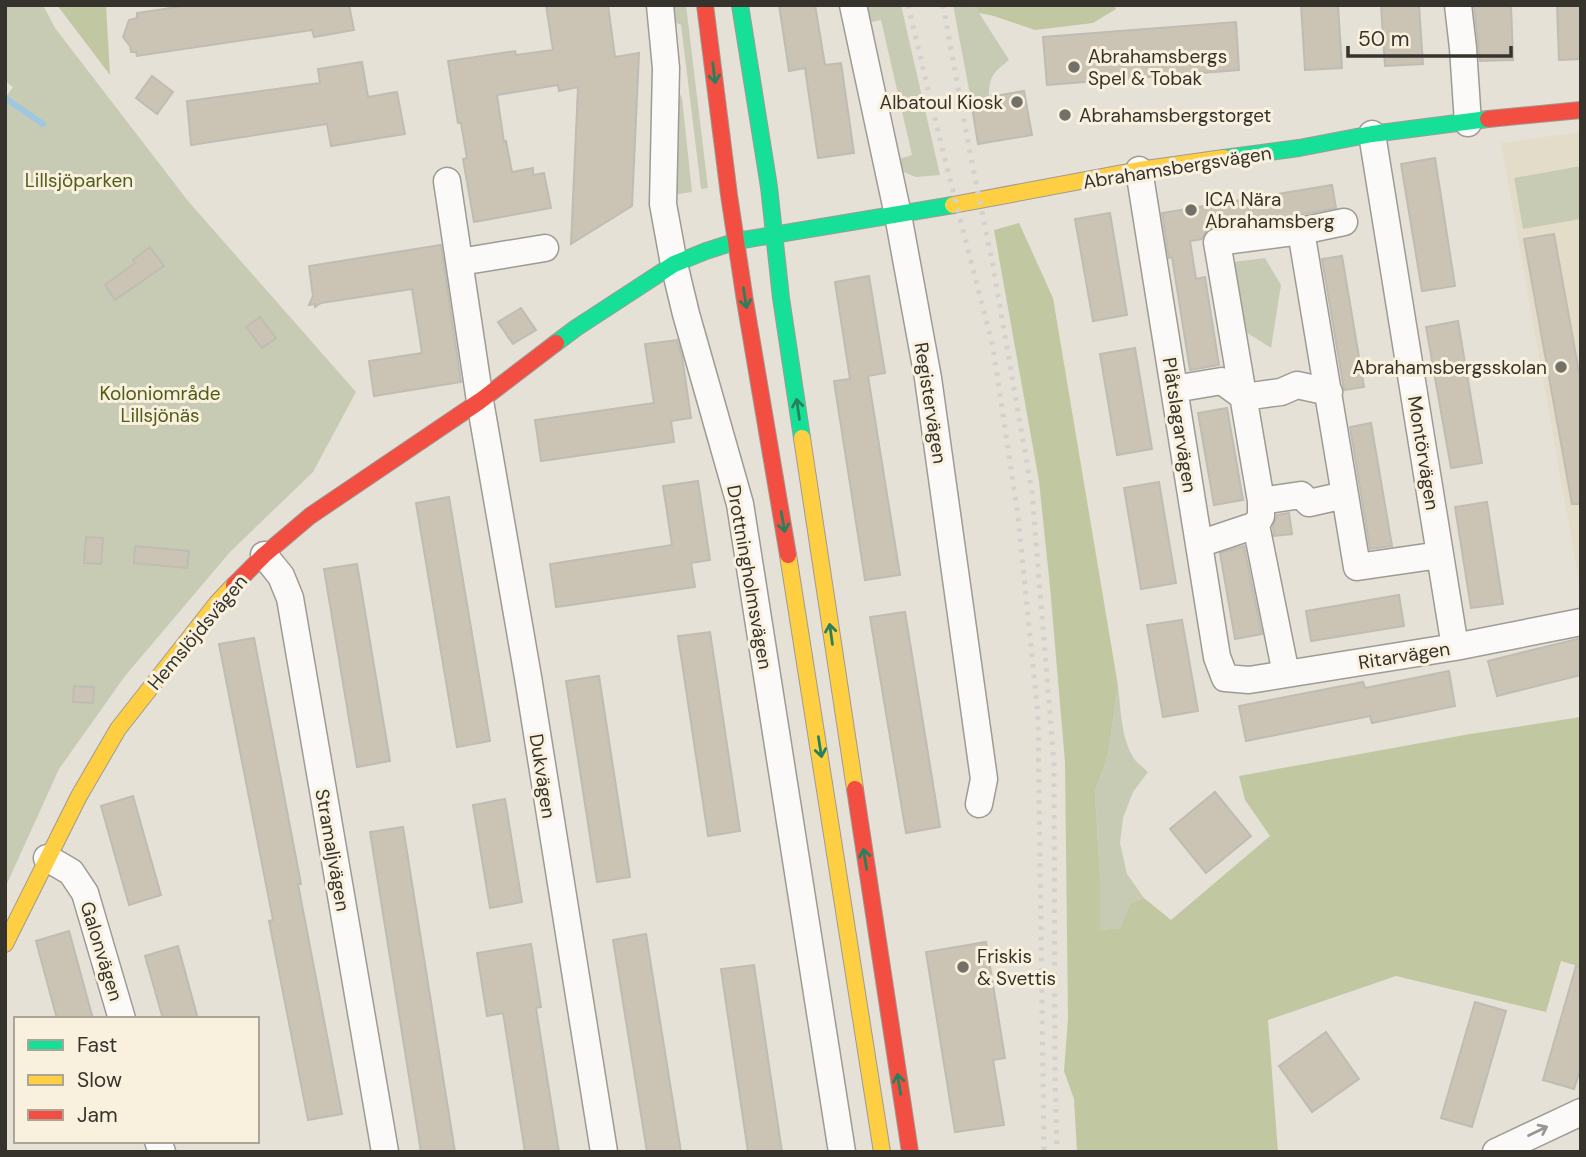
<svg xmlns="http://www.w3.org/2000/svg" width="1586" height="1157" viewBox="0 0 1586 1157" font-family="'DM Sans',sans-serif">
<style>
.built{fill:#e3dcc9}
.green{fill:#c8cbb3}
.forest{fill:#c1c7a1}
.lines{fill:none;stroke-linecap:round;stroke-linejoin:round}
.stream{stroke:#9dc8df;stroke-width:6}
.building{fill:#cbc4b4;stroke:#bfbcb4;stroke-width:2}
.street-casing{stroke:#9e9b93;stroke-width:29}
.fast-casing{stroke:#9e9b93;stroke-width:18}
.slow-casing{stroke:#9e9b93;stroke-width:18}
.jam-casing{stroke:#9e9b93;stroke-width:18}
.street{stroke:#fbfaf9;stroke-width:26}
.fast{stroke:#16e098;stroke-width:16}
.slow{stroke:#ffcf43;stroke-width:16}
.jam{stroke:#f24e42;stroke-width:16}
.rail{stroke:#d1d1ce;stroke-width:5;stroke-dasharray:3.5 7;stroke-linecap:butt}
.oneway{stroke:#28815d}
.oneway2{stroke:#989692}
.poi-dot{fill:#737068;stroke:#f9f1de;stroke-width:2.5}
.labels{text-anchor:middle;stroke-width:6;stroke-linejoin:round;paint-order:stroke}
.poi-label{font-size:19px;fill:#36332c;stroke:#f9f1de;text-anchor:start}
.street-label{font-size:19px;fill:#36332c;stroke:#f9f1de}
.park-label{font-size:19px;fill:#505d1a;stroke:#f9f1de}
</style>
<rect width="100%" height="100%" fill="#e5e1d7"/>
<path class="built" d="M1581 132V592L1501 143Z"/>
<path class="green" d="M5 5H43L55 28 188 201 356 392 313 472 230 552 125 676 59 769 5 888V98L13 87 5 81Z
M671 5H686L708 188 701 189 681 25 671 20Z
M863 5H901L940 175 916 177 901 171 896 160 912 155 881 20 867 23Z
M953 5H974L1009 60C993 73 989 76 989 97L971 100Z
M680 94 682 98 692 192 667 196 674 155Z
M1581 166V219L1523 229 1514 178Z
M1265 258 1281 285 1271 348 1241 329 1233 262Z
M1118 686C1121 710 1121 740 1135 760 1138 764 1144 768 1148 772L1133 792 1123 818 1120 843 1127 874 1144 898 1130 903 1122 928 1100 930V878L1095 792 1108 755Z"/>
<path class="forest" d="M57 5H106L110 75Z
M974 5H1114L1116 9 1093 23 1035 30 994 16 979 13Z
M1019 223 1053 298 1118 686 1108 755 1095 792 1100 878V930L1121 928 1130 903 1144 898 1171 920 1270 836 1245 800 1239 776 1470 734 1581 717V967L1561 961 1546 1012 1396 976 1268 1020 1278 1152H1077L1074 1099 1064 1071 1068 1019 1065 762 1050 587 1039 481 994 230Z"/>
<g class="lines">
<path class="stream" d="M5 98 43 124"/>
</g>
<path class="building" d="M190 5H349L354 30 314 37 312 30 137 56 136 52H131L130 46 123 37 129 20 137 18V13Z
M546 5H608L615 57 639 53 632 206 571 244 578 87 559 91 558 85 497 95 504 142 506 141 512 172 533 168V175L544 173 551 208 474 222 463 159 467 158 461 123H458L448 61 515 51 516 55 553 50Z
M779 5H815L825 65 841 63 854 153 818 158 805 68 789 71Z
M1301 5H1338L1342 68 1305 70Z
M1381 5H1419L1423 64 1385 66Z
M1474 5H1511L1513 60 1480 61Z
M1557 5H1581V59L1559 60Z
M1236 22 1239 70 1047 85 1043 37Z
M362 62 368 97 397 92 405 134 331 146 327 124 191 145 187 101 320 83 318 69Z
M152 76 173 92 157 114 136 98Z
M1024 91 1032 135 978 144 971 100Z
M1435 158 1455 286 1422 291 1401 164Z
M1332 185 1336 208 1298 215 1215 226 1207 230 1202 239 1190 241 1196 279 1205 277 1219 365 1190 370 1172 257 1169 258 1162 213Z
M1110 213 1127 315 1093 321 1075 219Z
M1554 234 1581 383V504H1572L1524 239Z
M441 245 461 382 374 396 369 361 422 353 412 289 321 303 315 307V304L309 305 313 296 309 266Z
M150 247 164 266 115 300 105 285 135 263 133 260Z
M1342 256 1364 387 1344 390 1322 259Z
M869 276 885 373 868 376 900 575 865 580 834 381 850 379 835 282Z
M521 308 536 330 513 344 498 322Z
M260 317 276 338 262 348 246 327Z
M1458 321 1482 463 1451 468 1426 327Z
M677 340 682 356 691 418 671 421 674 442 541 461 535 420 654 403 645 344Z
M1135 348 1152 449 1117 455 1100 354Z
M1227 408 1243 500 1214 505 1198 413Z
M1371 423 1392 546 1370 549 1350 427Z
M698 481 710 560 691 563 695 587 556 607 550 564 672 545 663 486Z
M1159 482 1176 583 1141 589 1124 488Z
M449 497 490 741 457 747 416 503Z
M1487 502 1503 604 1471 608 1455 507Z
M1289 513 1292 534 1274 536 1273 527 1277 515Z
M86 537 103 538 101 564 84 563Z
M135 546 189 551 187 568 134 563Z
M1244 546 1262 634 1235 639 1220 553Z
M357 564 390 761 357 767 324 569Z
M1399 595 1404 626 1311 641 1306 611Z
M905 612 940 827 906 833 870 617Z
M1182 620 1198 711 1163 717 1147 625Z
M710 632 740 831 708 836 678 636Z
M254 638 301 884H298L342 1114 308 1120 269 921 273 920 219 644Z
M1581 638V675L1497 696 1488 661Z
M1449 671 1455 706 1372 723 1370 716 1246 741 1239 706 1363 682 1365 688Z
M599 676 630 877 597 882 566 681Z
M74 686 94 687 93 703 73 702Z
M1215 792 1251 836 1206 873 1170 829Z
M133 796 161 895 129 905 101 806Z
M505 799 522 902 490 908 473 805Z
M403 827 455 1152H421L370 832Z
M69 931 93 1019H57L36 941Z
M646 934 681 1152H647L613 940Z
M986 942 1005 1058 993 1060 1004 1125 955 1132 926 952Z
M531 944 541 1007 536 1008 559 1152H525L503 1013 487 1016 477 953Z
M178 946 198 1019H163L145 956Z
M754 965 782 1152H748L721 969Z
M1576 966 1581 967V1067L1574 1089 1543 1080Z
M1475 1002 1506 1011 1472 1127 1441 1118Z
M1326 1032 1359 1079 1312 1112 1279 1066Z"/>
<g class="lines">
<g class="street-casing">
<path id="street" d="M660 5 666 68 663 204 674 264 686 314 740 504 842 1152
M853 5 898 215 928 378 984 779 979 804
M1458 5 1463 48 1468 123
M1372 134 1455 647
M1139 170 1217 657 1225 678 1249 680 1455 647 1581 622
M447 181 480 401 528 677 604 1152
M1344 222 1301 231 1357 567 1440 555
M460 262 545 248
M1174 389 1222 381 1244 397 1281 392 1297 385 1329 392
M1261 501 1301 495 1309 503 1345 495
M1256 525 1286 674
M1199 544 1256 525 1261 516V501L1217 242 1301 231
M264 555 281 576 290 598 385 1152
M47 858 71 872 85 893 122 1019
M158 1141 162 1152
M1496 1152 1581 1112"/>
</g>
<g class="fast-casing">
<path id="fast" d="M740 5 769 187 781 298 802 438
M1224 158 1299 148 1372 134 1488 119
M556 343 576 328 674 264 706 251 737 241 953 205"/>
</g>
<g class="slow-casing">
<path id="slow" d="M953 205 1139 170 1224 158
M802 438 855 789
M788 555 882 1152
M5 944 79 796 118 729 217 603 234 585"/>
</g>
<g class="jam-casing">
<path id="jam" d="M705 5 729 195 745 301 788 555
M1488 119 1581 110
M234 585 264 555 310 516 480 401 556 343
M855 789 910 1152"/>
</g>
<use href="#street" class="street"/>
<use href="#fast" class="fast"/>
<use href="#slow" class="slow"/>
<use href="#jam" class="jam"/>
<path class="rail" d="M908 5 944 156 993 347 1018 516 1038 716 1044 1152
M943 5 970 153 992 261 1032 492 1054 763 1055 1074 1057 1152"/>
</g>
<defs><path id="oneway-shaft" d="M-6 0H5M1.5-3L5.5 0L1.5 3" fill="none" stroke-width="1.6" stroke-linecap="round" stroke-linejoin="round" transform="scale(1.75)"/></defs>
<g class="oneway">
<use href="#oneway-shaft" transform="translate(714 73) rotate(83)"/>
<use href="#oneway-shaft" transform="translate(745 298) rotate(81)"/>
<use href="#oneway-shaft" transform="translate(798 409) rotate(-98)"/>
<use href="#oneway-shaft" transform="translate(783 522) rotate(80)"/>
<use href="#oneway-shaft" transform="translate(831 634) rotate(-98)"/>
<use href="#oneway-shaft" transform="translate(820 747) rotate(81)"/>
<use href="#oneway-shaft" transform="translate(865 859) rotate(-99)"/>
<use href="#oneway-shaft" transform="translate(899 1084) rotate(-99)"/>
</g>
<use class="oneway2" href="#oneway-shaft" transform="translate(1538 1131) rotate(-26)"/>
<g class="poi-dot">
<circle cx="1074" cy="67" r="7"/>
<circle cx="1017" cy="102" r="7"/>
<circle cx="1065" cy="115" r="7"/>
<circle cx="1191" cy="210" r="7"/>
<circle cx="1561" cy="367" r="7"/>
<circle cx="963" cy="967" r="7"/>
</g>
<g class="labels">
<g class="poi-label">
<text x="1088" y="63">Abrahamsbergs<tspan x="1088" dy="22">Spel &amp; Tobak</tspan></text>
<text x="1003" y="109" text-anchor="end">Albatoul Kiosk</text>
<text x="1079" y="122">Abrahamsbergstorget</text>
<text x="1205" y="206">ICA Nära<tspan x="1205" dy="22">Abrahamsberg</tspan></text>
<text x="1547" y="374" text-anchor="end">Abrahamsbergsskolan</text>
<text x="977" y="963">Friskis<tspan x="977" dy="22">&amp; Svettis</tspan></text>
</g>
<g class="street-label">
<text transform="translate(1177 167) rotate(-9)" y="7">Abrahamsbergsvägen</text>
<text transform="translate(931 403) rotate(81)" y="7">Registervägen</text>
<text transform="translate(1180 425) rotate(81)" y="7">Plåtslagarvägen</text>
<text transform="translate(1424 453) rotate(81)" y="7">Montörvägen</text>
<text transform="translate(750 577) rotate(80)" y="7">Drottningholmsvägen</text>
<text transform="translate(197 632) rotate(-50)" y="7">Hemslöjdsvägen</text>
<text transform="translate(1404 655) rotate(-9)" y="7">Ritarvägen</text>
<text transform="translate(543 776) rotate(81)" y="7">Dukvägen</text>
<text transform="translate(333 850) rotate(80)" y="7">Stramaljvägen</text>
<text transform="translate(102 951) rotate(73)" y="7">Galonvägen</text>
</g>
<g class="park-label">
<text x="79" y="187">Lillsjöparken</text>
<text x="160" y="400">Koloniområde<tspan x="160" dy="22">Lillsjönäs</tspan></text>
</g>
</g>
<rect width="1586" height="1157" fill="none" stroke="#36332c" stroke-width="14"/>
<rect x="14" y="1017" width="245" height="126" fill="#f9f1de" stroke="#aba597" stroke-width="2"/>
<rect x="28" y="1040" width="35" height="10" fill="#16e098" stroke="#aba597" stroke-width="2"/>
<text x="77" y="1052" font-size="21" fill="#36332c">Fast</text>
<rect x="28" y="1075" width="35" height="10" fill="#ffcf43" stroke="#aba597" stroke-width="2"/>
<text x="77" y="1087" font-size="21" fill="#36332c">Slow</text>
<rect x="28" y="1110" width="35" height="10" fill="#f24e42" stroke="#aba597" stroke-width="2"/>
<text x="77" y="1122" font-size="21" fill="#36332c">Jam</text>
<path d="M1348 46v10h163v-10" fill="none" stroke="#36332c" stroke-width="3.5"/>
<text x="1358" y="46" font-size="21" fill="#36332c" stroke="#f9f1de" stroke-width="5" paint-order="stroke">50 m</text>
</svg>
